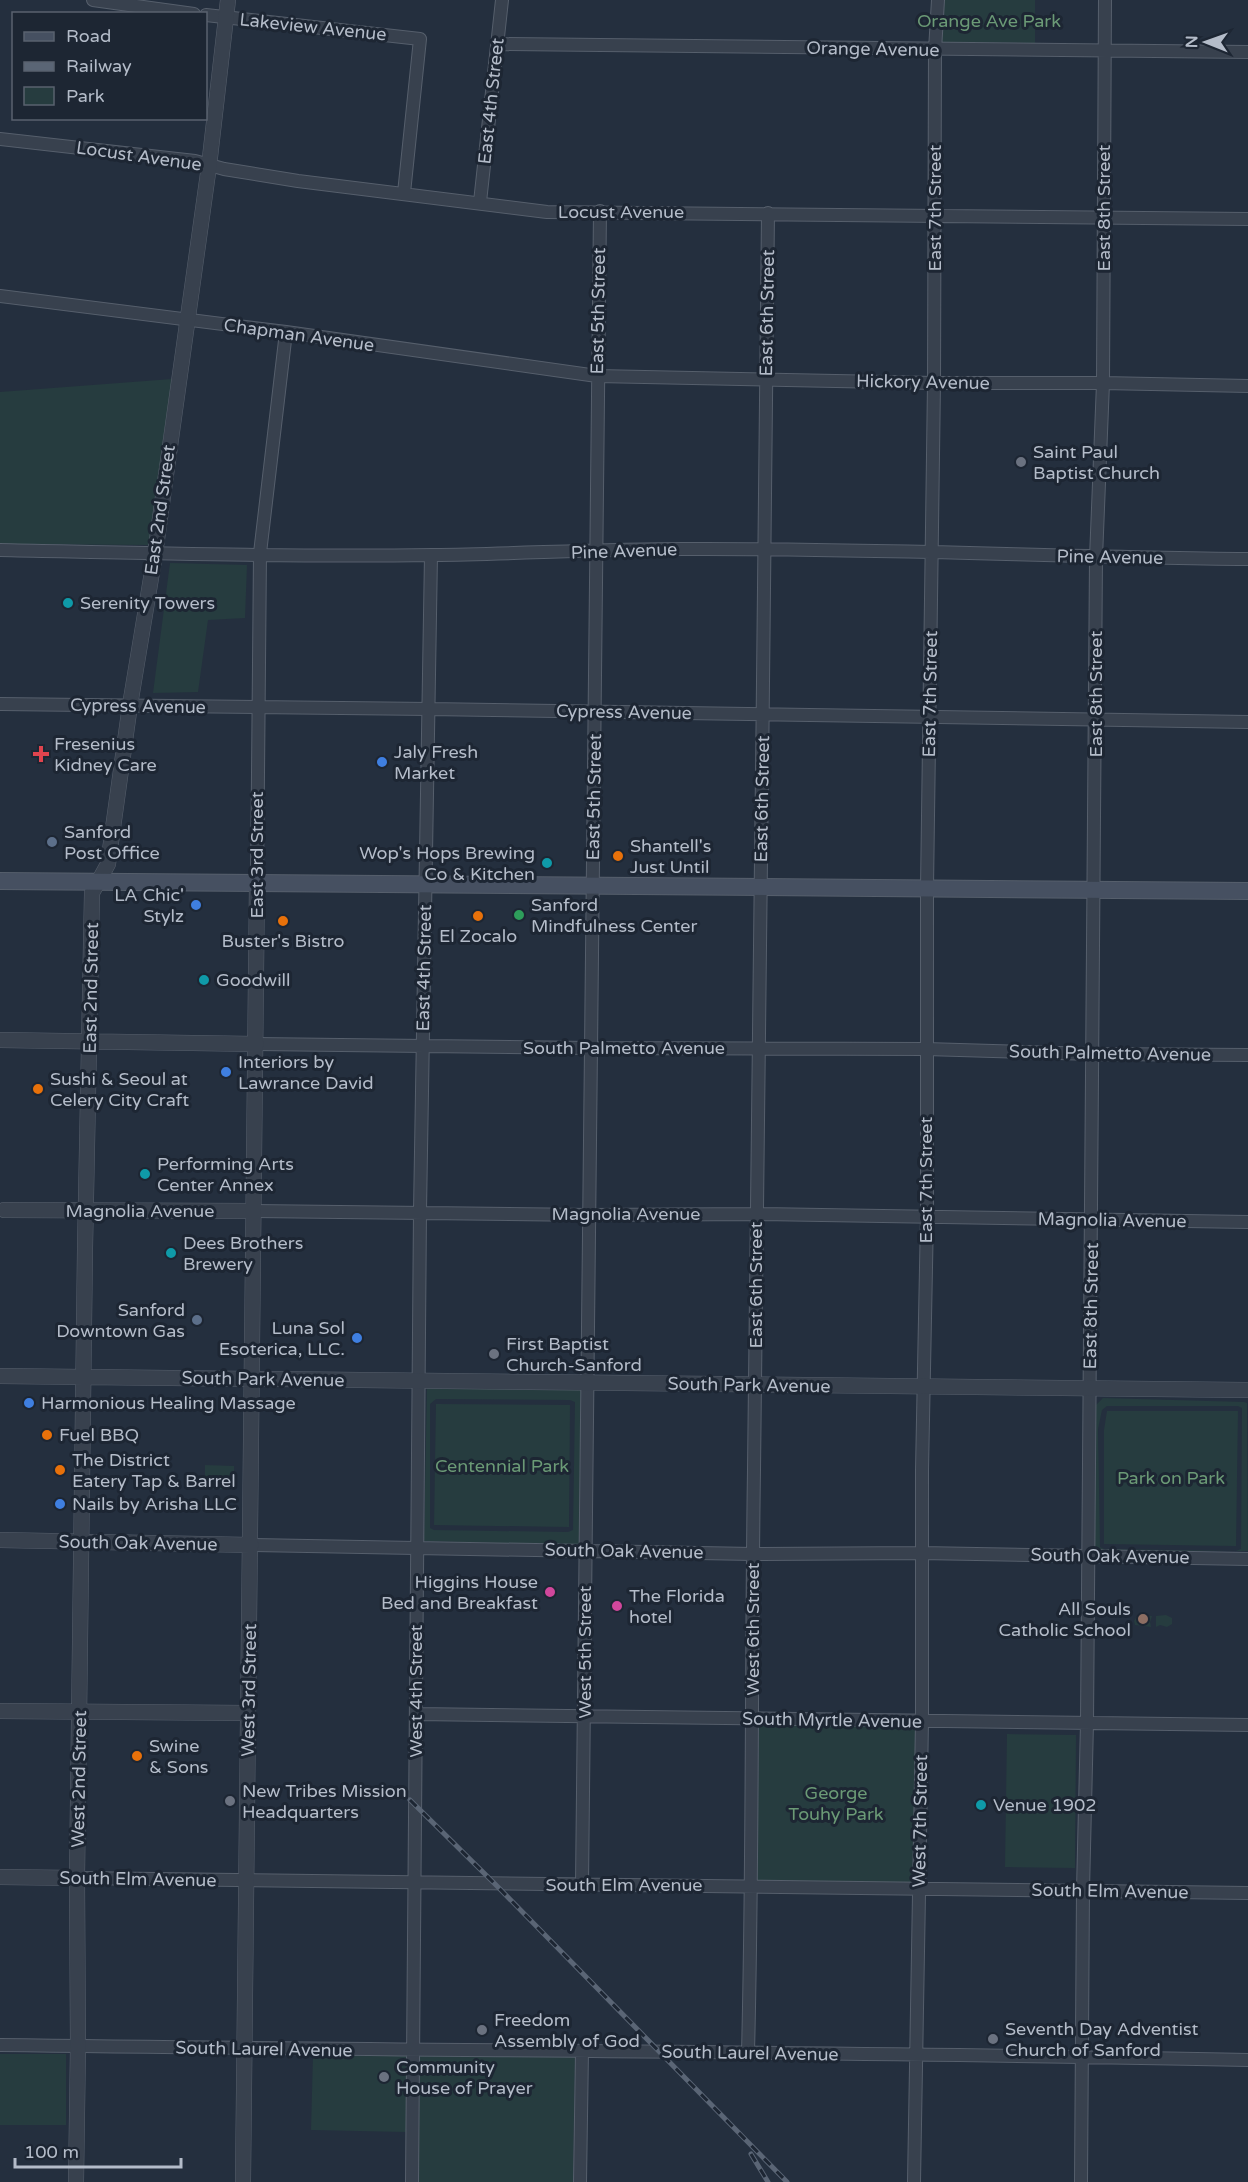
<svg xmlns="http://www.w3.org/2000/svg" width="1248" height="2182" viewBox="0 0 1248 2182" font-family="'Varela Round',sans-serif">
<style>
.green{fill:#263c3f;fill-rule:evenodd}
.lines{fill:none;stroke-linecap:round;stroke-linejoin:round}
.minor-casing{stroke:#565f6c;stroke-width:14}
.tertiary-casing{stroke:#565f6c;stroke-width:16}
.secondary-casing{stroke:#565f6c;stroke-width:18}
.minor{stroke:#38414e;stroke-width:12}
.tertiary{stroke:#38414e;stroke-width:15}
.secondary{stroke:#465061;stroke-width:16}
.rail-casing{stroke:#5a6575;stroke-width:5}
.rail{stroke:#1d2633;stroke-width:3;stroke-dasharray:9;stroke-linecap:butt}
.worship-dot{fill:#6b7280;stroke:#1d2633;stroke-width:2}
.culture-dot{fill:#0f9aa8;stroke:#1d2633;stroke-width:2}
.health-dot{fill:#e0444e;stroke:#1d2633;stroke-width:2}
.shop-dot{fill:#3f7fe0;stroke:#1d2633;stroke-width:2}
.service-dot{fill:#5c6f8a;stroke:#1d2633;stroke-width:2}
.food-dot{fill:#e8710a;stroke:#1d2633;stroke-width:2}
.leisure-dot{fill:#2e9e5b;stroke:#1d2633;stroke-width:2}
.hotel-dot{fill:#d1479c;stroke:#1d2633;stroke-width:2}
.education-dot{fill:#8d6e63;stroke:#1d2633;stroke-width:2}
.labels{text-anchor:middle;stroke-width:6;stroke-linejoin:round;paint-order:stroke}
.park-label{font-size:18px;fill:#6b9a76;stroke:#1d2633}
.street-label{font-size:18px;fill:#b4bcc9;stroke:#1d2633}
.poi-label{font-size:18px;fill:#b4bcc9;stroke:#1d2633;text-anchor:start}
</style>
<rect width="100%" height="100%" fill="#242f3e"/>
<path class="green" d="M943 0H1035V43L942 42Z
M172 379 150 545 0 544V392Z
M170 563 247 565 245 618 208 620 198 692 153 693Z
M427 1386 581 1388 579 1545 424 1541ZM436 1399 570 1400 575 1402 573 1530 568 1532 434 1530 430 1528V1404Z
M1103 1398 1244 1402 1247 1403 1248 1551H1095L1094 1407ZM1107 1406H1238L1242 1408 1241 1549 1236 1551 1104 1549 1100 1547 1098 1429 1102 1410Z
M436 1404 570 1405 569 1527 434 1525Z
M1107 1411H1238L1236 1546 1104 1544V1430Z
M205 1465 234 1466V1489H205Z
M1138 1615 1152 1616 1150 1622 1151 1627 1135 1625 1134 1621Z
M1166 1615 1172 1618V1624L1167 1627 1160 1625 1156 1627V1616Z
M759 1724 916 1725 912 1885 757 1881Z
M1007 1734 1076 1735 1075 1868 1005 1867Z
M0 2054H66V2125H0Z
M313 2055 407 2056 406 2132 311 2130Z
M420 2056 575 2057 573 2182H418Z"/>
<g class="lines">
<g class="minor-casing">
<path id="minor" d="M93 0 194 14
M206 15 420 39 404 193
M498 44 1248 52
M0 139 195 161 224 169 298 181 547 212 1248 219
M480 202 502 0
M0 296 286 332 597 376 934 383H1103L1248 386
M0 550C144 553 289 557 433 555 516 554 600 549 684 549 872 548 1060 557 1248 559
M0 704 429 709 1248 722
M257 883 260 553 286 332
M256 1044 591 1048 926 1049 1093 1054 1248 1055
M253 1211 589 1215 757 1214 1248 1222
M251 1545 753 1554 921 1553 1248 1559
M416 1714 1248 1725
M77 1878 1248 1893
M582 1885 600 211
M0 2045C416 2051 832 2051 1248 2060
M748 2052C753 1858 751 1664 754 1470 760 1051 763 632 768 213
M412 2182 420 1211 431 555
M580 2182 582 2051
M914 2182 922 1721V1470L927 1217V888L934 383 935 50 938 0
M1081 2182 1083 1890 1087 1723 1096 558 1103 383 1105 0"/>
</g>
<g class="tertiary-casing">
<path id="tertiary" d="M0 1040 256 1044
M4 1210 253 1211
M0 1376 1246 1390
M0 1540 251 1545
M0 1711 248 1713
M0 1877 77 1878
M76 2182 78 2046 77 1878 85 1249 92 893 108 864 130 705 155 554 209 166 228 0
M243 2182 257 883"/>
</g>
<g class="secondary-casing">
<path id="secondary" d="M0 881 1248 891"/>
</g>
<use href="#minor" class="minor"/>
<use href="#tertiary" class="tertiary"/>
<use href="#secondary" class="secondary"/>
<g class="rail-casing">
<path id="rail" d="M410 1800 494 1883 787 2182
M751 2154 768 2182"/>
</g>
<use href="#rail" class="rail"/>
</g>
<g class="worship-dot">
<circle cx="1021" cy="462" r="6"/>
<circle cx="494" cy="1354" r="6"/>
<circle cx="230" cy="1801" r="6"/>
<circle cx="482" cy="2030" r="6"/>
<circle cx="993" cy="2039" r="6"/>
<circle cx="384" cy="2077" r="6"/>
</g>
<g class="culture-dot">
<circle cx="68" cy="603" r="6"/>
<circle cx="547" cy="863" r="6"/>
<circle cx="204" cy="980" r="6"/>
<circle cx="145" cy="1174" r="6"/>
<circle cx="171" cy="1253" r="6"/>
<circle cx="981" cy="1805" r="6"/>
</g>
<path class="health-dot" d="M38 745h6v6h6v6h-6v6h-6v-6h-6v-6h6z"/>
<g class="shop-dot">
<circle cx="382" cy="762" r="6"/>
<circle cx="196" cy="905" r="6"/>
<circle cx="226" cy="1072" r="6"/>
<circle cx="357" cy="1338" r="6"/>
<circle cx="29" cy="1403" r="6"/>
<circle cx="60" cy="1504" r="6"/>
</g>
<g class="service-dot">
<circle cx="52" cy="842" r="6"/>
<circle cx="197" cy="1320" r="6"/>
</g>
<g class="food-dot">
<circle cx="618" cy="856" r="6"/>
<circle cx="478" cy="916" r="6"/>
<circle cx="283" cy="921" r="6"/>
<circle cx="38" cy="1089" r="6"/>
<circle cx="47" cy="1435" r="6"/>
<circle cx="60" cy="1470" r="6"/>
<circle cx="137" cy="1756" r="6"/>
</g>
<circle class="leisure-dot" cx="519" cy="915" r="6"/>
<g class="hotel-dot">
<circle cx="550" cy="1592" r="6"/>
<circle cx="617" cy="1606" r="6"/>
</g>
<circle class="education-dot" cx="1143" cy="1619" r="6"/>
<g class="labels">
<g class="park-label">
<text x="989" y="27">Orange Ave Park</text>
<text x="502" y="1472">Centennial Park</text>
<text x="1171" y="1484">Park on Park</text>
<text x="836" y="1799">George<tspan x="836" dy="21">Touhy Park</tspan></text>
</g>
<g class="street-label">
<text transform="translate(313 27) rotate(6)" y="6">Lakeview Avenue</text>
<text transform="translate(873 49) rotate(1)" y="6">Orange Avenue</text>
<text transform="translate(491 101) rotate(-84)" y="6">East 4th Street</text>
<text transform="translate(139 156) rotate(8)" y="6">Locust Avenue</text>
<text transform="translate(935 208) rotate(-90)" y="6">East 7th Street</text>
<text transform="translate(1104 208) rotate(-90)" y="6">East 8th Street</text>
<text x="621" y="218">Locust Avenue</text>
<text transform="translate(598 311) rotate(-89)" y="6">East 5th Street</text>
<text transform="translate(767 313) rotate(-89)" y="6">East 6th Street</text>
<text transform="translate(299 335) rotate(8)" y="6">Chapman Avenue</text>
<text transform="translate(923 382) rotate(1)" y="6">Hickory Avenue</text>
<text transform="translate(160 510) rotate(-82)" y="6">East 2nd Street</text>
<text transform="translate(624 551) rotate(-2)" y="6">Pine Avenue</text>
<text transform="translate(1110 557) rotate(1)" y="6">Pine Avenue</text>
<text transform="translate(930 694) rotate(-89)" y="6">East 7th Street</text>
<text transform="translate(1096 694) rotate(-90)" y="6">East 8th Street</text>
<text transform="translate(138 706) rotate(1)" y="6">Cypress Avenue</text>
<text transform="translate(624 712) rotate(1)" y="6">Cypress Avenue</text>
<text transform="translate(594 797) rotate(-89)" y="6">East 5th Street</text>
<text transform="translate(762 799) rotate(-89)" y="6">East 6th Street</text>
<text transform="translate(257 855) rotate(-90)" y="6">East 3rd Street</text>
<text transform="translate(424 968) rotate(-89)" y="6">East 4th Street</text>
<text transform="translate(91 988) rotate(-89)" y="6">East 2nd Street</text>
<text x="624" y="1054">South Palmetto Avenue</text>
<text transform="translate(1110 1053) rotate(1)" y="6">South Palmetto Avenue</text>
<text transform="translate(926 1180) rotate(-90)" y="6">East 7th Street</text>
<text x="140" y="1217">Magnolia Avenue</text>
<text x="626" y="1220">Magnolia Avenue</text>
<text transform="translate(1112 1220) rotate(1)" y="6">Magnolia Avenue</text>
<text transform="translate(756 1285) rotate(-90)" y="6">East 6th Street</text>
<text transform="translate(1091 1306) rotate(-89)" y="6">East 8th Street</text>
<text transform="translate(263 1379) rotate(1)" y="6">South Park Avenue</text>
<text transform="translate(749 1385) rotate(1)" y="6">South Park Avenue</text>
<text transform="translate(138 1543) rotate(1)" y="6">South Oak Avenue</text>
<text transform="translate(624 1551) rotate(1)" y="6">South Oak Avenue</text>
<text transform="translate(1110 1556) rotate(1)" y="6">South Oak Avenue</text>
<text transform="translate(753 1629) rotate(-90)" y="6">West 6th Street</text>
<text transform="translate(585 1652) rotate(-90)" y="6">West 5th Street</text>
<text transform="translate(249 1690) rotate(-89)" y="6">West 3rd Street</text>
<text transform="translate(416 1691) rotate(-90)" y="6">West 4th Street</text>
<text transform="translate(832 1720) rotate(1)" y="6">South Myrtle Avenue</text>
<text transform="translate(79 1779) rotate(-89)" y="6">West 2nd Street</text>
<text transform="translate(920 1821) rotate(-89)" y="6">West 7th Street</text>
<text transform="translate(138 1879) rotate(1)" y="6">South Elm Avenue</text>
<text x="624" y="1891">South Elm Avenue</text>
<text transform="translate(1110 1891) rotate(1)" y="6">South Elm Avenue</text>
<text transform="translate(264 2049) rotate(1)" y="6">South Laurel Avenue</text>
<text transform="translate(750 2053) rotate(1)" y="6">South Laurel Avenue</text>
</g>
<g class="poi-label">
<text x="1033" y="458">Saint Paul<tspan x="1033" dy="21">Baptist Church</tspan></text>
<text x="80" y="609">Serenity Towers</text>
<text x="54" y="750">Fresenius<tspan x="54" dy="21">Kidney Care</tspan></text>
<text x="394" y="758">Jaly Fresh<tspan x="394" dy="21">Market</tspan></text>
<text x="64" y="838">Sanford<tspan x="64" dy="21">Post Office</tspan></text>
<text x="630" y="852">Shantell's<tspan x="630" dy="21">Just Until</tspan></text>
<text x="535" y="859" text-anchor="end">Wop's Hops Brewing<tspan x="535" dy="21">Co &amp; Kitchen</tspan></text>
<text x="184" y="901" text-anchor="end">LA Chic'<tspan x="184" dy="21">Stylz</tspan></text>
<text x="531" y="911">Sanford<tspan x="531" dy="21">Mindfulness Center</tspan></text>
<text x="478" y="942" text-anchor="middle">El Zocalo</text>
<text x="283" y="947" text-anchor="middle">Buster's Bistro</text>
<text x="216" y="986">Goodwill</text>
<text x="238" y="1068">Interiors by<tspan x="238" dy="21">Lawrance David</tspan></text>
<text x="50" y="1085">Sushi &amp; Seoul at<tspan x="50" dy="21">Celery City Craft</tspan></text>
<text x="157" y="1170">Performing Arts<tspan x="157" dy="21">Center Annex</tspan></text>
<text x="183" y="1249">Dees Brothers<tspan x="183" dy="21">Brewery</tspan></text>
<text x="185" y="1316" text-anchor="end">Sanford<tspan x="185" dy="21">Downtown Gas</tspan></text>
<text x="345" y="1334" text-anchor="end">Luna Sol<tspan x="345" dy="21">Esoterica, LLC.</tspan></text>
<text x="506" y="1350">First Baptist<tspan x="506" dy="21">Church-Sanford</tspan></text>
<text x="41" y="1409">Harmonious Healing Massage</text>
<text x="59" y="1441">Fuel BBQ</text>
<text x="72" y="1466">The District<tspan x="72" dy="21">Eatery Tap &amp; Barrel</tspan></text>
<text x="72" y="1510">Nails by Arisha LLC</text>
<text x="538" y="1588" text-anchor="end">Higgins House<tspan x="538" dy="21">Bed and Breakfast</tspan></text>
<text x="629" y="1602">The Florida<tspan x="629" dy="21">hotel</tspan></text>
<text x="1131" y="1615" text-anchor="end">All Souls<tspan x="1131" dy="21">Catholic School</tspan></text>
<text x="149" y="1752">Swine<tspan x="149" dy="21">&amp; Sons</tspan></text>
<text x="242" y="1797">New Tribes Mission<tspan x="242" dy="21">Headquarters</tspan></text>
<text x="993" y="1811">Venue 1902</text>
<text x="494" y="2026">Freedom<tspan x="494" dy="21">Assembly of God</tspan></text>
<text x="1005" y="2035">Seventh Day Adventist<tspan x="1005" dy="21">Church of Sanford</tspan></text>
<text x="396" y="2073">Community<tspan x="396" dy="21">House of Prayer</tspan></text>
</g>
</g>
<rect x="12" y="12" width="195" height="108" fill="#1d2633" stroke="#59626f" stroke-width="1.5"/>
<rect x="24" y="32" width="30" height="9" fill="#465061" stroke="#59626f" stroke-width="1.5"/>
<text x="66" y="42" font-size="18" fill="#b4bcc9">Road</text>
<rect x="24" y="62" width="30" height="9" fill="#5a6575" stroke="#59626f" stroke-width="1.5"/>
<text x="66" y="72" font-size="18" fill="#b4bcc9">Railway</text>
<rect x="24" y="87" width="30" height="18" fill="#263c3f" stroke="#59626f" stroke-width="1.5"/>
<text x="66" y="102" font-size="18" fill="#b4bcc9">Park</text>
<g transform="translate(1206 42) rotate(271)" stroke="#1d2633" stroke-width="4.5" paint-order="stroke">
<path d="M0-4.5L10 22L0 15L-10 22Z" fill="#b4bcc9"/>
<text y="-9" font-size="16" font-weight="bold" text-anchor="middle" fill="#b4bcc9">N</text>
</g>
<path d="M15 2158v9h166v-9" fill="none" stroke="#b4bcc9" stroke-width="3"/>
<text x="24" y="2158" font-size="18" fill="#b4bcc9" stroke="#1d2633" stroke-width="4.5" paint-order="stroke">100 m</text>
</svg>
